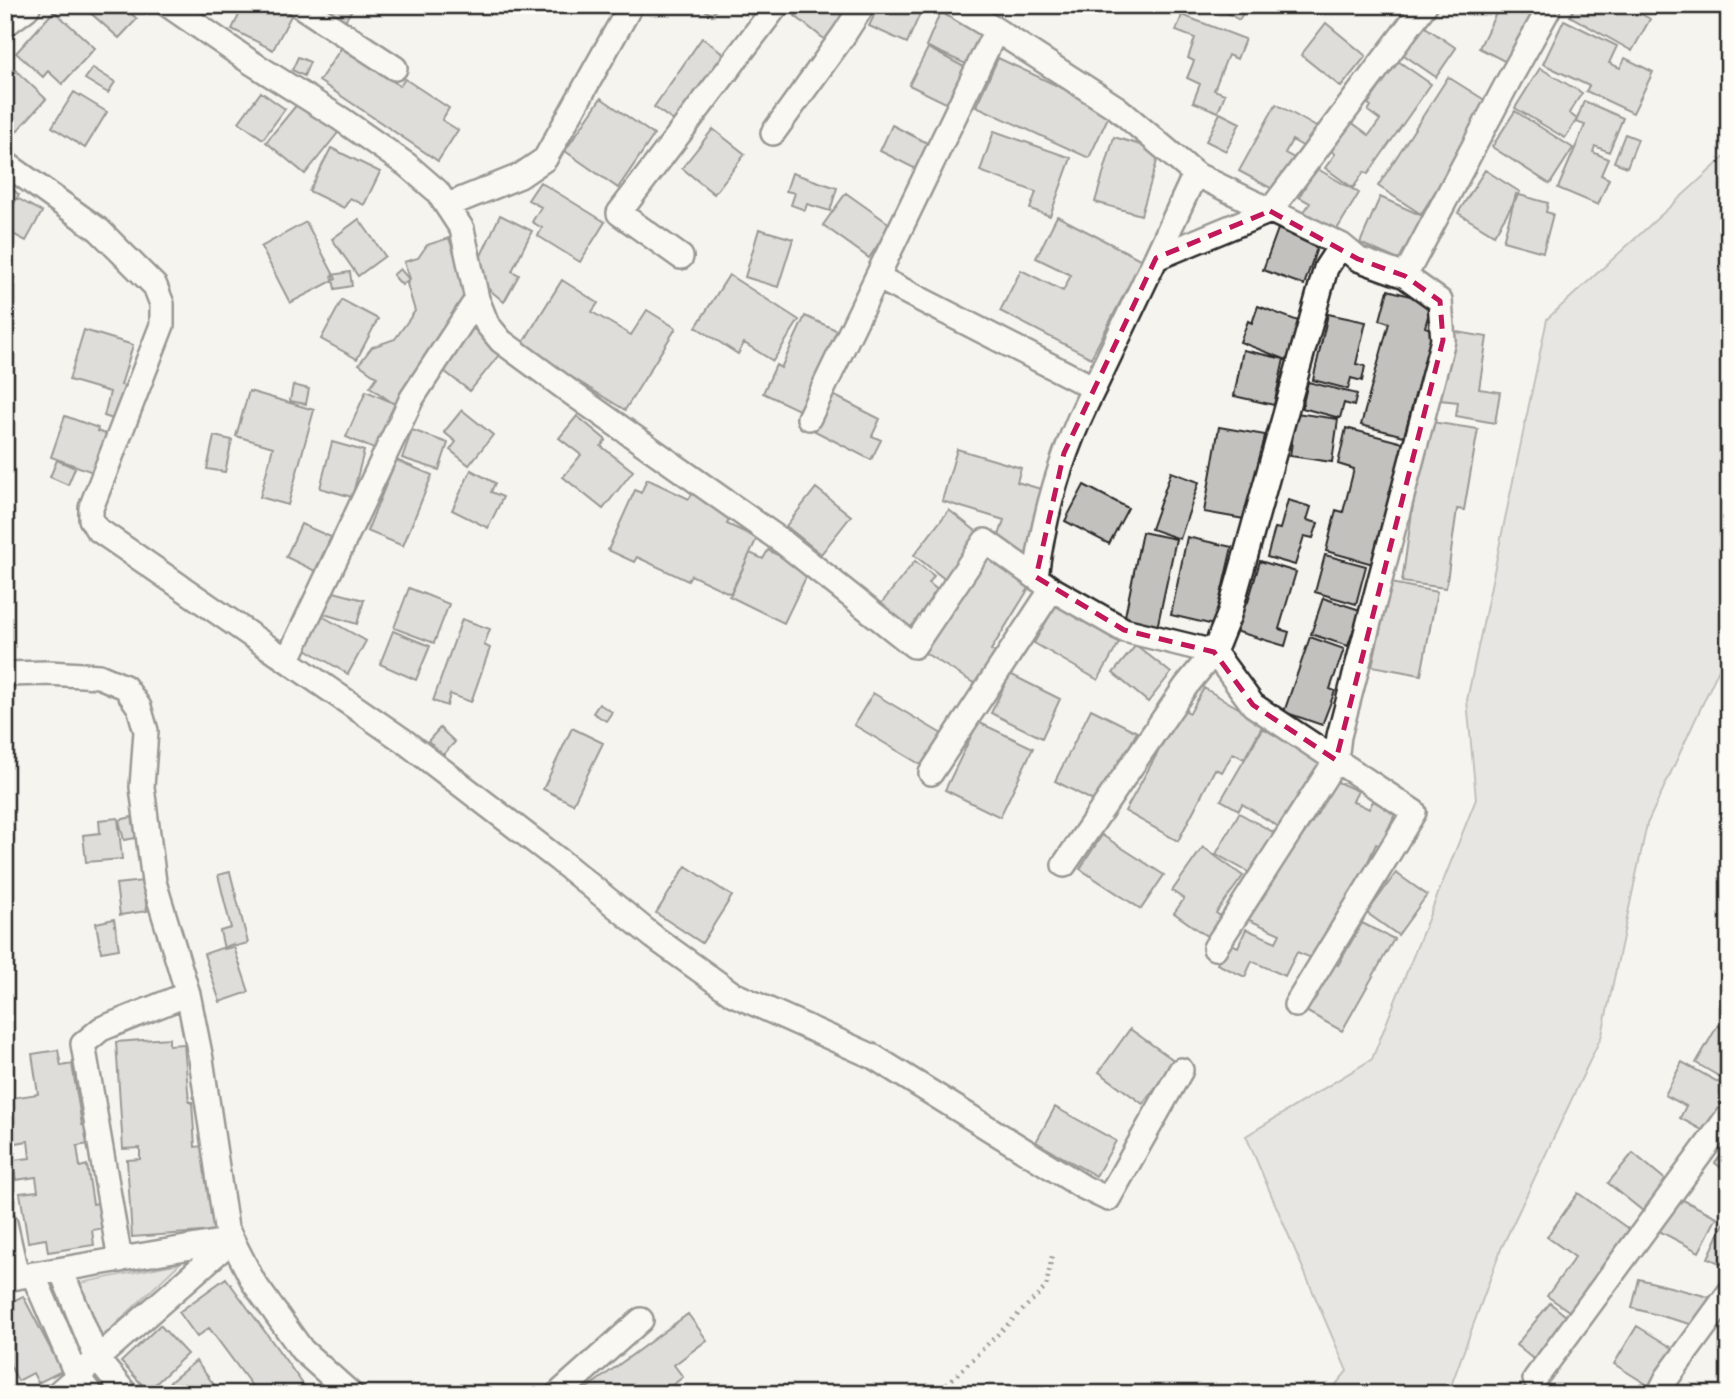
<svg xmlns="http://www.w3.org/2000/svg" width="1734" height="1399" viewBox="0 0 1734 1399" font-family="Dekko,sans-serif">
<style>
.green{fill:#d7d6d2;stroke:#81807e;stroke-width:2}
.building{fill:#c2c1be;stroke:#2b2b2b;stroke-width:2}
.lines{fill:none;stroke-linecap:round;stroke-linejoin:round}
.street-casing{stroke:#2b2b2b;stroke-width:28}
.secondary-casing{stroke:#2b2b2b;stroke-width:37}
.path{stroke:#2b2b2b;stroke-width:4.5;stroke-dasharray:2 5;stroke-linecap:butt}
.street{stroke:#fdfcf7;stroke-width:23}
.secondary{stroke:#fdfcf7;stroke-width:32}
.marked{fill:none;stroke:#c2185b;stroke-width:5;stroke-dasharray:14 9;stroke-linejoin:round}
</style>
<rect width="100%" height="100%" fill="#f5f4ef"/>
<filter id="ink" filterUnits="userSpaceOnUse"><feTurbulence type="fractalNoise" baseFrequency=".0143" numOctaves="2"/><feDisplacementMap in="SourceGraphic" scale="14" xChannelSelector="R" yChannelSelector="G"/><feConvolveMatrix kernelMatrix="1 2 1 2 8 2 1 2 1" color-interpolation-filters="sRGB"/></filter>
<g filter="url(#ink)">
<path class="green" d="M1729 153V647L1647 824 1602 1035 1501 1249 1448 1394H1328L1347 1371 1246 1136 1372 1059 1476 799 1467 700 1547 319Z
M180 1263 102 1337 80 1283Z"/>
<path class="building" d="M89 5H122L137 19 119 38 86 9Z
M244 5H290L295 8 273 50 232 29Z
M318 5H355L344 22Z
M697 5H719L712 15Z
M803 5H847L853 10 828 42 795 16Z
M879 5H924L907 43 869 26Z
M1221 5H1248L1239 20 1219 8Z
M1500 5H1529L1541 11 1514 66 1479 48Z
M1576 5H1626L1650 19 1632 51 1570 16Z
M943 6 986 25 968 65 926 46Z
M54 11 95 48 62 84 48 71 43 77 16 53Z
M1182 15 1245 39 1237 59 1228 55 1214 90 1225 94 1218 112 1193 102 1200 84 1187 78 1194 61 1188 58 1195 38 1176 31Z
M1564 20 1617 46 1609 63 1620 68 1625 58 1653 72 1633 113 1586 91 1589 86 1543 64Z
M1326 23 1366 56 1341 87 1301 55Z
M1421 24 1456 48 1436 77 1401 53Z
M702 38 730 58 682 127 654 107Z
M342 47 400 86 405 79 449 108 442 120 458 130 438 161 319 81Z
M928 48 970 70 952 106 909 85Z
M298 57 310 62 304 76 292 70Z
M998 58 1111 111 1089 158 976 106Z
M1398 61 1431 84 1368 174 1364 172 1353 188 1325 168 1335 154 1331 151 1351 122 1369 135 1380 120 1368 111 1371 106 1368 104Z
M7 62 46 99 7 142 5 140Z
M93 68 115 82 108 93 85 79Z
M1540 68 1582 93 1569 113 1577 119 1565 138 1515 108Z
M1448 77 1491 104 1421 214 1378 186Z
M74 92 107 112 85 148 52 127Z
M261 92 285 109 263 139 239 122Z
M303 97 341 129 305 174 266 142Z
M601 98 654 135 618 188 565 151Z
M1584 101 1623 118 1609 152 1595 146 1593 152 1608 159 1601 175 1609 179 1598 205 1558 188 1585 125 1576 122Z
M1276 104 1318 128 1306 148 1292 140 1285 153 1294 158 1276 191 1239 171Z
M1515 111 1573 148 1550 184 1492 147Z
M1220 113 1240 123 1226 151 1206 141Z
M892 125 933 146 920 171 880 151Z
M713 129 745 154 714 194 682 168Z
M994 131 1071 158 1050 216 1030 209 1036 192 980 171Z
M1625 134 1638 139 1627 167 1614 162Z
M1114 137 1160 151 1141 215 1095 202Z
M331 148 380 172 364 205 350 198 344 208 309 191Z
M1316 168 1359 193 1336 231 1304 212 1310 203 1299 197Z
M1485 170 1520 192 1494 235 1458 213Z
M792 173 837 188 830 211 807 204 805 210 791 205 795 193 786 191Z
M5 182 19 195 5 214Z
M540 182 605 222 580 262 538 236 542 228 532 222 541 207 528 200Z
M846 193 891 225 869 258 823 225Z
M1516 194 1548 203 1546 212 1553 214 1543 252 1503 241Z
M1380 197 1425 217 1405 263 1360 243Z
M17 198 42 212 26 241 5 230V221Z
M500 215 532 231 512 271 519 275 504 302 472 275Z
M1057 216 1142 260 1091 358 1000 311 1021 270 1063 291 1071 275 1036 258Z
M359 219 385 256 358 276 332 239Z
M306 222 336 279 290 303 261 247Z
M759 229 793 239 778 287 745 277Z
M1278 229 1318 245 1304 285 1263 270Z
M449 238 470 302 397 406 370 387 377 377 359 364 372 347 395 339 415 311 407 284 410 279 404 262 418 258 427 245Z
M400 269 409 279 402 285 393 275Z
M350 272 352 286 335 289 332 275Z
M729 275 799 320 773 361 744 343 738 354 696 327Z
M562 280 598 303 592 312 631 335 647 310 676 328 625 410 521 346Z
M1388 290 1432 302 1425 327 1433 330 1404 436 1361 425 1389 323 1380 320Z
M342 300 378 319 357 359 321 339Z
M1258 306 1301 322 1287 360 1240 342 1248 321 1252 323Z
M1328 314 1366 322 1356 364 1365 366 1362 381 1351 378 1348 389 1313 380Z
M805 316 845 334 805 413 763 393 776 365 781 368Z
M467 324 502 351 470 391 435 364Z
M84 330 133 345 121 385 132 388 122 422 104 416 110 392 69 380Z
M1451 331 1487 337 1479 389 1500 392 1495 423 1456 416 1458 402 1440 400Z
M1243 350 1284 359 1274 405 1234 396Z
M1308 382 1357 394 1354 406 1344 403 1340 418 1302 408Z
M293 385 309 389 306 404 290 401Z
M249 391 314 410 288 505 260 497 273 447 236 436Z
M366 391 401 406 381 452 346 437Z
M833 395 880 419 872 436 881 440 871 460 815 431Z
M462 410 493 435 469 465 450 450 456 442 444 432Z
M1296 413 1338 419 1332 462 1290 456Z
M65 416 98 428 97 431 114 437 101 475 51 457Z
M577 416 606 440 601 446 633 471 603 509 563 477 581 455 559 438Z
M1425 421 1478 429 1464 510 1457 509 1446 588 1402 582Z
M1219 427 1265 435 1250 520 1204 512Z
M1346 428 1403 443 1373 564 1326 551 1336 510 1343 512 1354 469 1338 464Z
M412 430 448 443 439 470 402 458Z
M214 436 232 440 225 472 207 469Z
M332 442 364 451 352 497 320 488Z
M957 449 1021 468 1017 482 1051 492 1032 556 996 545 1004 520 942 501Z
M57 460 75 468 68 485 50 477Z
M396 460 432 475 403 546 367 531Z
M471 470 495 483 491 492 503 497 488 528 452 510Z
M1171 472 1199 482 1180 539 1151 529Z
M647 479 689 499 692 494 732 512 727 524 757 538 731 594 691 575 688 581 637 557 634 562 608 550 635 490 641 493Z
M1084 485 1128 508 1109 544 1065 521Z
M816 488 851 516 821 554 786 526Z
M1288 500 1311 507 1307 520 1318 523 1313 538 1304 536 1295 565 1267 557 1275 528 1280 529Z
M949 510 981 535 946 580 914 555Z
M301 524 331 537 315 571 286 557Z
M1142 532 1176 539 1156 633 1123 626Z
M1187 537 1232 547 1214 625 1171 615Z
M768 550 809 571 784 623 729 596 750 553 763 559Z
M986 551 1034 580 991 650 1000 655 980 687 925 653Z
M1325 555 1366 566 1356 604 1315 592Z
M915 561 934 576 929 583 940 592 911 629 880 605Z
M1260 561 1296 572 1279 629 1289 632 1285 646 1232 630 1241 600 1248 602Z
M1391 583 1437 592 1421 675 1372 666Z
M409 588 449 604 434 643 394 628Z
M330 591 364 600 357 624 324 614Z
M1060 597 1116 629 1111 639 1119 643 1098 680 1034 643Z
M1323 598 1360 610 1348 646 1311 634Z
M322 616 366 641 348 674 304 648Z
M462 619 490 629 484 645 490 648 471 702 450 694 447 706 433 701Z
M393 631 430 646 416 680 380 664Z
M1310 637 1344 649 1330 689 1335 691 1322 725 1284 712Z
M1136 645 1171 673 1148 702 1113 673Z
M1010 674 1060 699 1042 738 991 713Z
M1204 688 1264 723 1244 759 1233 753 1222 772 1215 769 1178 841 1125 811 1182 709 1190 713Z
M873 693 947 737 928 769 854 725Z
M599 704 612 712 606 721 593 713Z
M1091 709 1137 732 1099 804 1055 781Z
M978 722 1033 748 1000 817 945 790Z
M440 728 455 742 443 755 428 741Z
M572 728 603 743 573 804 543 789Z
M1263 728 1323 765 1284 830 1242 804 1239 810 1221 800Z
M1333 780 1358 791 1353 801 1369 809 1373 801 1396 812 1380 846 1376 844 1362 875 1311 958 1297 952 1285 976 1252 961 1245 977 1217 964 1227 942 1238 947 1246 929 1276 942 1280 934 1245 918 1317 815Z
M1239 813 1280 836 1257 877 1216 854Z
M132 817 136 838 124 840 119 820Z
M118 818 122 859 86 862 83 835 100 833 99 820Z
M1102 835 1164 875 1141 909 1080 869Z
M1203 847 1243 876 1216 913 1222 917 1208 937 1174 913 1184 899 1172 891Z
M686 866 732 896 702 943 656 913Z
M230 872 248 943 224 949 220 931 231 928 218 875Z
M1396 873 1427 895 1398 935 1367 913Z
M143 881 147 911 120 915 116 884Z
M114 919 119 949 101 952 96 923Z
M1362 923 1394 939 1342 1031 1302 1009 1330 960 1338 965Z
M233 944 249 992 220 1002 204 954Z
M1718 1025 1729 1032V1082L1696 1063Z
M1130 1029 1175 1061 1143 1104 1099 1072Z
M169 1038V1045L184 1044 189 1102H192L195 1147 203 1146 206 1182 213 1181 216 1231 132 1237 127 1160 140 1159V1148L123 1149 116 1042Z
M58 1050 61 1066 72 1064 82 1125 86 1124 89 1144 77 1146 80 1167 87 1165 93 1204 102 1202 106 1228 92 1230 94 1245 48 1252 46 1239 28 1242 20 1193 38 1191 36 1177 16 1180 12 1160 30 1158 28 1141 10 1144 5 1099 38 1094 32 1054Z
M1682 1062 1729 1088V1108L1711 1135 1680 1118 1686 1106 1665 1095Z
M1055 1107 1116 1141 1096 1176 1036 1142Z
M1729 1145V1174L1715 1163Z
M1633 1153 1667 1181 1643 1211 1608 1183Z
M1578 1193 1630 1230 1572 1313 1547 1296 1575 1257 1547 1237Z
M1677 1197 1717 1217 1699 1252 1659 1231Z
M1729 1212V1267L1708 1258Z
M226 1278 300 1380 310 1394H258L209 1328 197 1337 179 1312Z
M1639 1279 1709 1297 1701 1327 1632 1308Z
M23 1296 62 1371 38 1383 33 1373 18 1381 5 1356V1305Z
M1550 1303 1571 1320 1537 1362 1516 1345Z
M688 1314 707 1340 674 1365 683 1377 661 1394H579Z
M160 1325 187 1354 148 1391 121 1362Z
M1637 1326 1679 1352 1656 1390 1614 1364Z
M196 1361 218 1390 214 1394H155Z"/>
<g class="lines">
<g class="street-casing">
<path id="street" d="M168 5 249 61 341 119 407 165 437 191 462 229 477 299 487 324 501 341 573 394 783 542 914 646 985 541 1052 589
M299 5 395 68
M954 5 996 30 1117 108 1195 174
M996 30 877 277 1094 388 1156 258 1270 211 1425 5
M773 133 843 36 863 5
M5 163 99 230 155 286 162 304V325L91 508V519L97 529 404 741 559 860 655 938 733 994 874 1057 1083 1187 1108 1199 1181 1070
M448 205 520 176 545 159 631 5
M681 257 619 213 777 5
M1156 258 1195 174 1341 245
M809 418 877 277
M1036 577C1044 511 1064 447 1094 388
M288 659 412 398 477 299
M5 674 48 673 99 676 125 687 139 707 146 731 142 787 154 882 188 994 201 1059 226 1228 254 1283 302 1350 351 1394
M931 773 1052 589 1124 630 1214 652 1253 705 1414 812 1296 1005
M1064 865 1186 686 1214 652 1229 615 1326 268 1341 245 1358 259 1405 276 1509 80 1547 12 1548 5
M1215 948 1336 760 1339 736 1443 340 1440 301 1405 276
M5 1223 17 1277
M120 1260 83 1044 101 1029 188 994
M61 1270 97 1359 126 1394
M33 1274 77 1376 91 1394
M5 1279 232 1240
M1535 1379 1729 1115
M57 1394 232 1240
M558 1394 641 1320
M1659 1394 1667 1378 1729 1293"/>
</g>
<g class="secondary-casing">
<path id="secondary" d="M5 19 24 5"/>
</g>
<path class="path" d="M937 1394 1046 1287 1052 1256"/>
<use href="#street" class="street"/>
<use href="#secondary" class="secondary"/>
</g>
</g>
<path d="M0 0H1734V1399H0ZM1270 211 1358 259 1405 276 1440 301 1443 340 1336 760 1253 705 1214 652 1124 630 1036 577 1064 453 1156 258Z" fill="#f5f4ef" fill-opacity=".55" fill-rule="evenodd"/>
<path class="marked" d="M1270 211 1358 259 1405 276 1440 301 1443 340 1336 760 1253 705 1214 652 1124 630 1036 577 1064 453 1156 258Z"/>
<rect width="1734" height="1399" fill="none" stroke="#fdfcf7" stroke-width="28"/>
<rect x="14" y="14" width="1706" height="1371" fill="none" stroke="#2b2b2b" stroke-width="2.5" filter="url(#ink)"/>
</svg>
